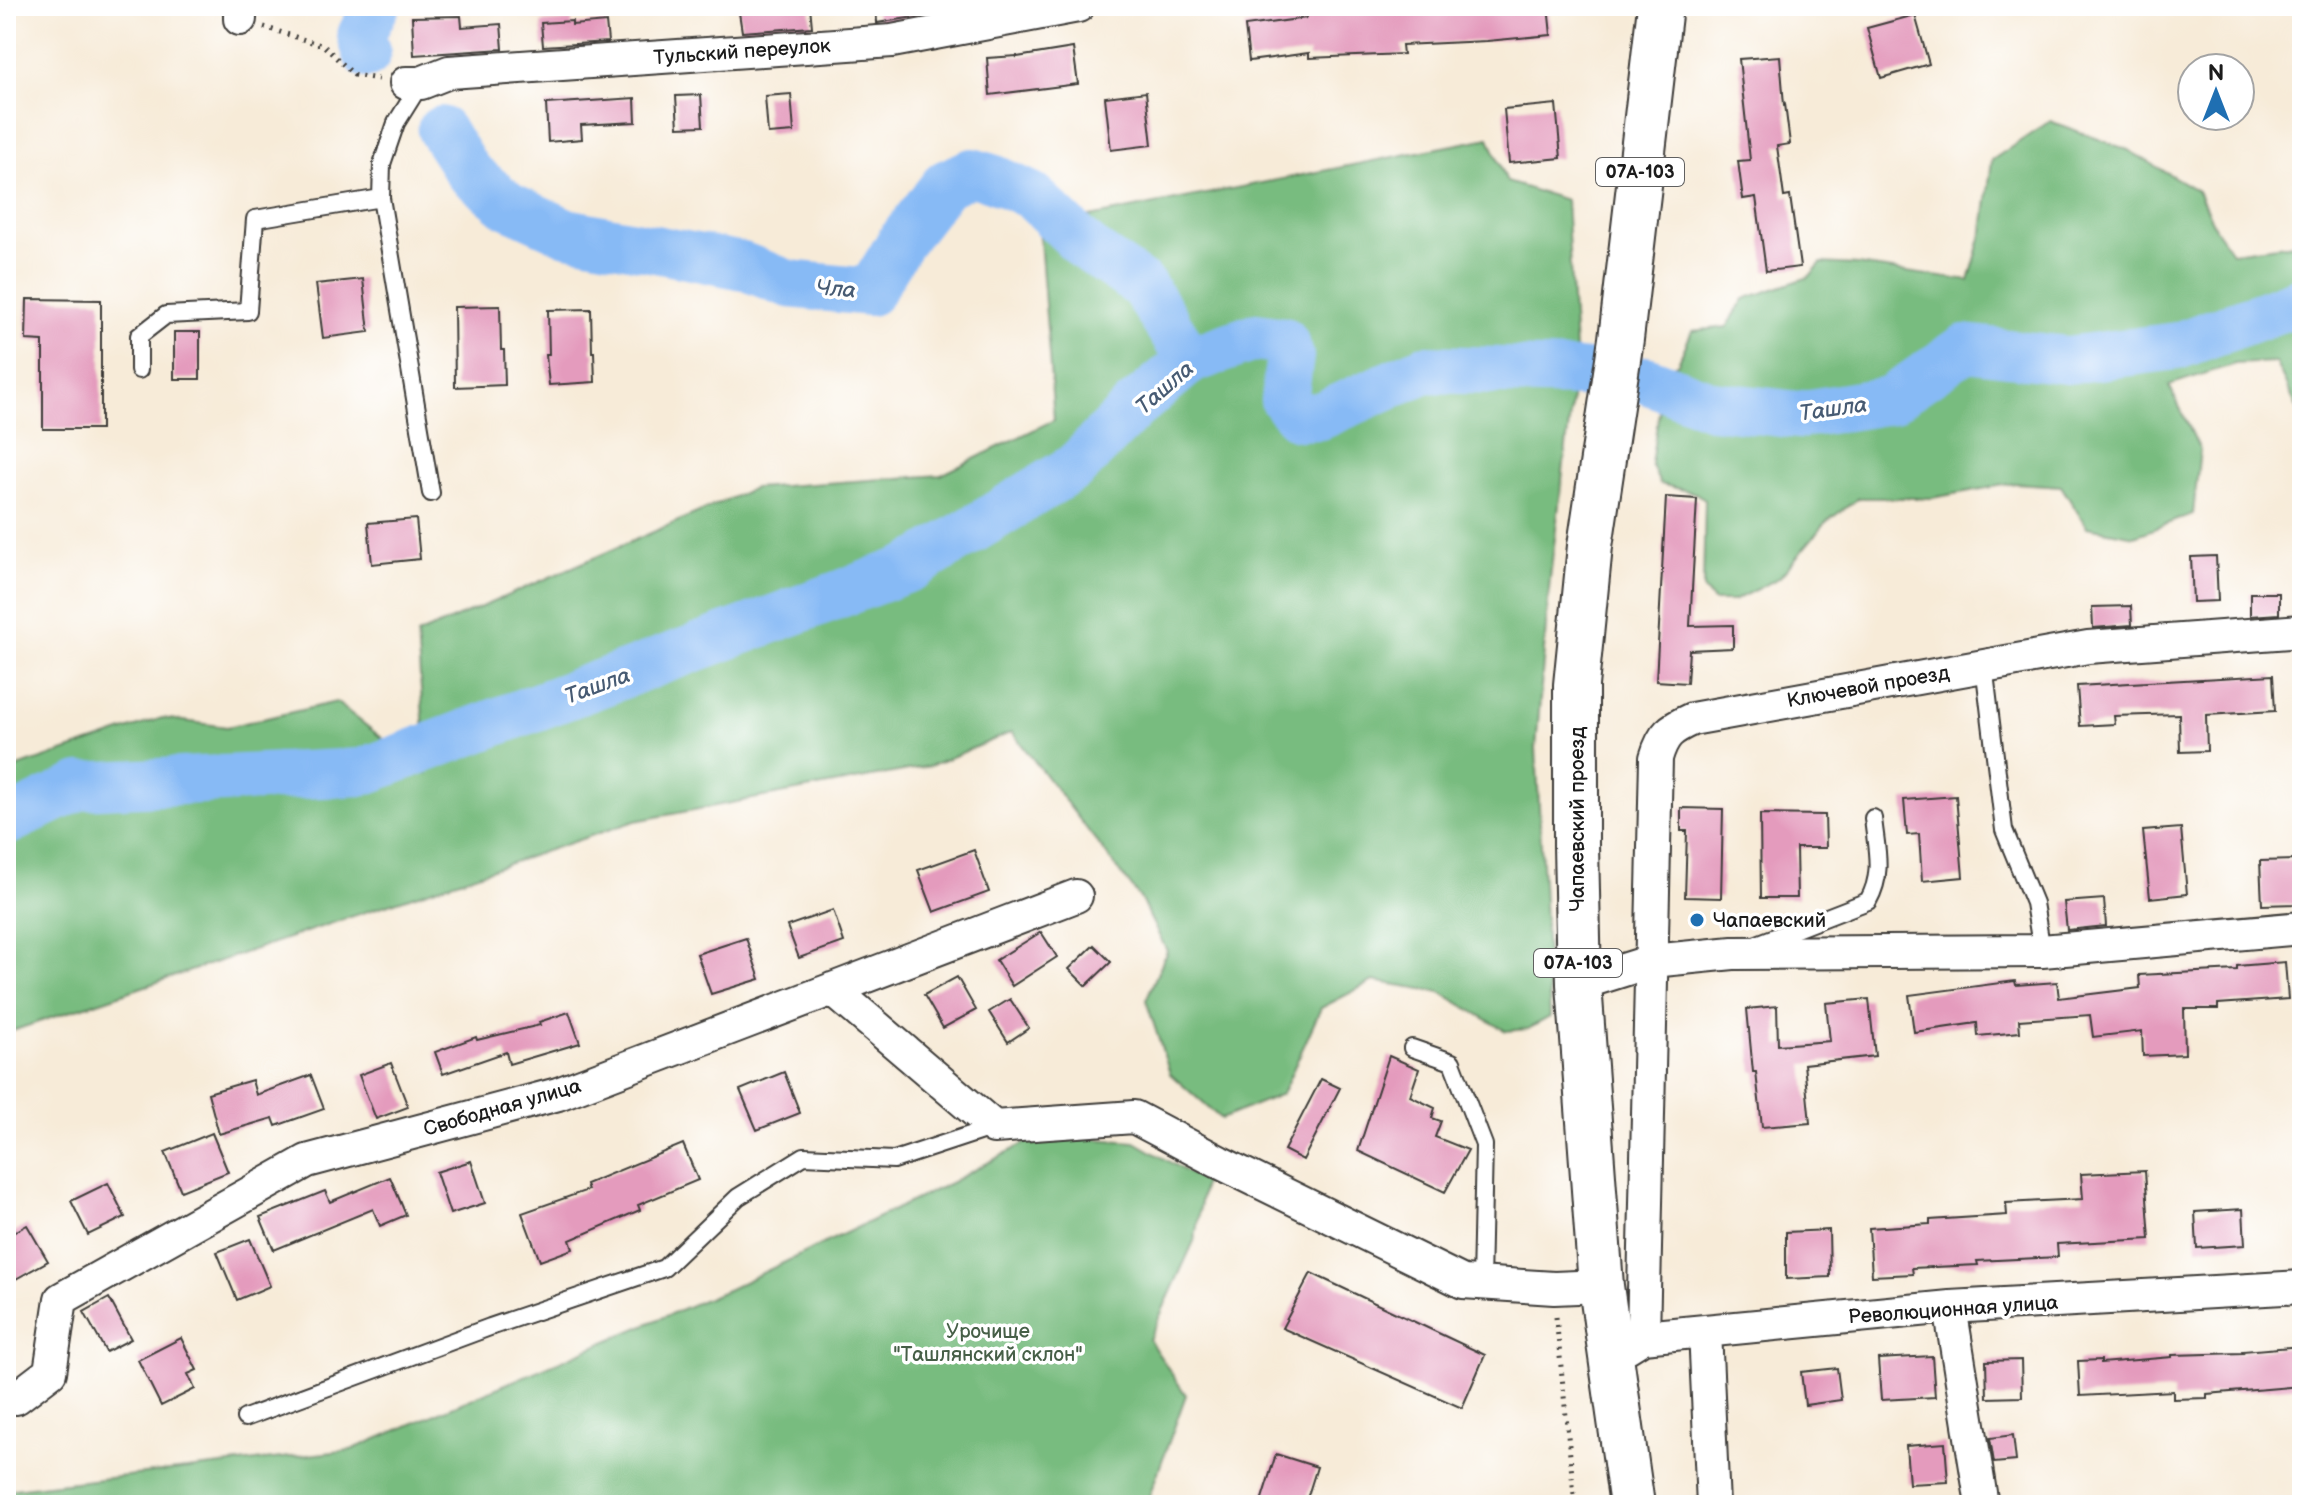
<svg xmlns="http://www.w3.org/2000/svg" width="2308" height="1511" viewBox="0 0 2308 1511" font-family="'Balsamiq Sans',sans-serif">
<style>
.forest{fill:#78bc7f;stroke:#4a6c4e;stroke-width:2}
.lines{fill:none;stroke-linecap:round;stroke-linejoin:round}
.river{stroke:#87baf5;stroke-width:48}
.building{fill:#e49bbd}
.lane-casing{stroke:#3d3b38;stroke-width:20}
.street-casing{stroke:#3d3b38;stroke-width:36}
.primary-casing{stroke:#3d3b38;stroke-width:48}
.path{stroke:#3d3b38;stroke-width:5;stroke-dasharray:2 6;stroke-linecap:butt}
.lane{stroke:#fff;stroke-width:16}
.street{stroke:#fff;stroke-width:32}
.primary{stroke:#fff;stroke-width:44}
.poi-dot{fill:#1f6fb2;stroke:#fff;stroke-width:3}
.labels{text-anchor:middle;stroke-width:7;stroke-linejoin:round;paint-order:stroke}
.shield{fill:#fff;stroke:#606060;stroke-width:2}
.shield-label{font-size:18px;font-weight:bold;fill:#1c1c1c}
.street-label{font-size:20px;fill:#1c1c1c;stroke:#fff}
.poi-label{font-size:20px;fill:#1c1c1c;stroke:#fff;text-anchor:start}
.park-label{font-size:20px;fill:#465f47;stroke:#fff}
.water-label{font-size:22px;font-style:italic;fill:#475b73;stroke:#fff}
</style>
<rect width="100%" height="100%" fill="#fff"/>
<filter id="ink" filterUnits="userSpaceOnUse"><feTurbulence type="fractalNoise" baseFrequency=".0125" numOctaves="2"/><feDisplacementMap in="SourceGraphic" scale="16" xChannelSelector="R" yChannelSelector="G"/><feConvolveMatrix kernelMatrix="1 2 1 2 8 2 1 2 1" color-interpolation-filters="sRGB"/></filter>
<filter id="wash" filterUnits="userSpaceOnUse"><feTurbulence type="fractalNoise" baseFrequency=".006" numOctaves="4" result="noise"/><feDisplacementMap in="SourceGraphic" scale="32" xChannelSelector="R" yChannelSelector="G"/><feGaussianBlur stdDeviation="1.8" result="paint"/><feColorMatrix in="noise" values="0 0 0 0 0 0 0 0 0 0 0 0 0 0 0 0 0 1.4 0 .05"/><feComposite in="paint" operator="in"/></filter>
<g filter="url(#wash)">
<rect width="100%" height="100%" fill="#f7ebd8"/>
<path class="forest" d="M2050 121 2128 150 2198 191 2215 228 2232 252 2302 243V418L2275 362 2235 364 2169 385 2200 450 2193 514 2135 536 2087 527 2061 486 2015 483 1932 498H1859L1826 522 1779 578 1733 601H1713L1703 589 1705 499 1695 493 1660 484 1651 464 1665 371 1678 363 1692 331 1727 327 1744 299 1809 277 1821 263 1858 265 1969 281 1983 231 1992 160Z
M1489 138 1507 182 1566 200 1576 366 1550 578 1536 748 1550 1017 1528 1029 1506 1031 1440 992 1373 981 1321 1008 1282 1094 1221 1119 1170 1074 1146 1000 1167 951 1140 898 1012 732 930 766 635 821 6 1033V771L162 718 227 727 336 702 427 773 417 635 754 488 941 475 1054 420 1039 227Z
M1040 1135 1135 1142 1204 1182 1195 1239 1149 1340 1186 1395 1146 1505H6V1490L351 1450 729 1289 952 1182Z"/>
<g class="lines">
<path class="river" d="M367 54 361 35 376 6
M441 130 468 172 508 205 567 232 743 266 789 284 870 292 901 241 945 184 972 172 995 179 1032 196 1087 248 1143 286 1190 360
M6 822 80 786 362 772 910 568 1075 467 1133 408 1190 360 1256 337 1284 341 1290 356 1284 400 1299 417 1320 416 1425 369 1579 373 1646 380 1712 405 1798 415 1890 400 1965 348 2067 360 2177 346 2298 302 2302 303"/>
</g>
<g id="blocks">
<path class="building" d="M738 6H810L812 27 742 32Z
M876 6H927V15L877 23Z
M1341 6 1342 8 1375 6H1548L1551 35 1487 41 1402 45 1403 54 1309 58V53L1249 61 1245 26 1306 18V8Z
M1915 15 1929 64 1881 78 1867 28Z
M461 16 462 27 501 24 503 49 414 55 412 17Z
M572 21V25L606 22 608 42 543 46 541 23Z
M1073 48 1078 84 990 95 987 58 1017 56V57Z
M1780 56 1784 105 1785 104 1790 144 1777 146 1784 197 1790 196 1800 267 1766 271 1756 197 1743 199 1738 161 1750 160 1739 59Z
M1146 92 1152 145 1111 150 1105 97Z
M791 94 794 132 768 134 765 96Z
M701 95 703 126 678 127 676 96Z
M635 98 636 122 581 125 582 139 548 142 546 104Z
M1556 104 1561 158 1509 163 1504 109Z
M363 279 369 332 323 338 316 284Z
M27 299 101 300V429H43V341L26 340Z
M500 306 501 350H504L505 385 455 387 454 307Z
M591 309 592 352H594L595 382 549 385 546 355H549L548 310Z
M174 332H200V379H174Z
M1666 497 1697 499 1690 626 1733 625V648L1689 650 1687 683 1656 681Z
M416 519 420 559 372 564 368 523Z
M2216 556 2218 601 2193 602 2191 557Z
M2250 593H2279V614L2250 616Z
M2131 606 2132 625 2093 628 2092 607Z
M2273 675 2275 711 2206 715 2207 751 2180 752 2179 714 2114 716 2115 724 2080 726 2077 686Z
M1956 796 1963 877 1922 881 1919 834 1907 835 1904 800Z
M1681 808 1723 809 1721 898 1685 897 1687 831H1681Z
M1760 814 1825 815 1826 848H1796L1797 898H1761Z
M2181 828 2187 894 2150 898 2143 831Z
M974 850 989 892 934 912 918 870Z
M2294 860 2297 904 2262 905 2260 861Z
M2104 899 2106 926 2067 930 2064 902Z
M833 910 844 942 799 958 787 926Z
M1041 932 1057 957 1012 986 996 960Z
M746 938 760 979 711 994 697 954Z
M1094 945 1111 962 1086 986 1069 969Z
M2285 962 2288 999 2218 1004V1009H2184L2185 1054 2143 1056 2142 1031 2093 1037 2090 1015 2019 1020 2020 1032 1978 1036 1977 1023 1914 1032 1909 995 2015 981 2016 985 2057 982 2059 998 2140 988 2139 975 2237 970V966Z
M957 977 976 1010 943 1028 924 995Z
M1010 999 1029 1028 1008 1042 989 1012Z
M1869 999 1875 1056 1804 1064 1810 1123 1762 1127 1756 1072H1753L1747 1009 1777 1006 1778 1045 1830 1041 1826 1003Z
M569 1012 580 1043 509 1064 506 1052 443 1074 435 1052 476 1037 477 1040 540 1025 539 1022Z
M1389 1056 1419 1069 1410 1096 1435 1108 1432 1118 1441 1121 1435 1137 1468 1150 1445 1192 1358 1151Z
M391 1063 408 1107 376 1119 359 1075Z
M784 1072 800 1113 757 1130 740 1090Z
M311 1075 324 1109 276 1126 273 1118 219 1134 208 1093 252 1080 256 1095Z
M1321 1079 1340 1088 1303 1160 1284 1150Z
M212 1133 228 1172 181 1191 165 1152Z
M683 1144 698 1180 638 1205 640 1210 570 1240 573 1249 540 1261 522 1213 588 1190 586 1184Z
M471 1161 485 1203 450 1214 436 1172Z
M2145 1171 2150 1239 2057 1244 2058 1257 1977 1261 1978 1265 1912 1268 1913 1274 1872 1276 1869 1228 1930 1224V1220L2007 1215 2006 1203 2083 1199 2081 1174Z
M390 1177 406 1215 380 1226 373 1209 274 1250 260 1217 325 1191 330 1202Z
M108 1183 125 1217 88 1235 71 1201Z
M2243 1209 2245 1245 2197 1248 2195 1212Z
M27 1225 48 1261 14 1280 6 1265V1237Z
M1829 1230 1830 1277 1786 1279V1232Z
M250 1239 270 1286 237 1300 217 1252Z
M1311 1273 1485 1355 1462 1408 1282 1328Z
M109 1298 131 1339 106 1352 84 1312Z
M181 1338 197 1370 188 1374 195 1389 161 1406 138 1360Z
M2302 1346V1386L2207 1394V1398L2173 1399V1391L2080 1396 2078 1361 2101 1360V1363L2172 1357V1355L2243 1353 2242 1351Z
M1932 1356 1935 1397 1881 1400 1878 1359Z
M2021 1360 2022 1397 1987 1398 1986 1361Z
M1837 1368 1841 1400 1805 1405 1801 1372Z
M2013 1435 2016 1461 1994 1463 1990 1438Z
M1945 1443 1948 1482 1909 1484 1906 1446Z
M1276 1454 1317 1467 1305 1505H1260Z"/>
</g>
</g>
<g filter="url(#ink)">
<use href="#blocks" fill-opacity="0" stroke="#3d3b38" stroke-width="2"/>
<g class="lines">
<g class="lane-casing">
<path id="lane" d="M421 83 396 123 382 164 381 198 431 493
M139 370V336L166 315 248 311 255 219 381 198
M1984 665 2004 830 2034 903 2042 951
M1757 944 1868 901C1884 873 1876 849 1873 818
M1412 1048 1452 1062 1484 1145 1481 1283
M245 1418 490 1327 664 1268 738 1197 804 1156 894 1160 994 1127"/>
</g>
<g class="street-casing">
<path id="street" d="M240 19V6
M406 83H421L449 72 892 41 1078 6
M1579 984 1652 961 1733 953 2042 951 2302 928
M832 989 994 1127 1134 1117 1219 1162 1463 1282 1554 1288 1601 1286
M1950 1307 1982 1505
M1705 1331 1713 1505
M1643 1337 1656 758C1663 734 1670 729 1692 719L2088 647 2302 631
M1627 1347 1643 1337 1950 1307 2302 1287
M6 1392 16 1398 50 1372 61 1299 307 1161 558 1094 1076 896"/>
</g>
<g class="primary-casing">
<path id="primary" d="M1632 1505 1601 1286 1579 984 1576 845V685L1590 546 1621 339 1660 6"/>
</g>
<path class="path" d="M264 27 324 46 354 75 378 79
M1556 1317 1575 1505"/>
<use href="#lane" class="lane"/>
<use href="#street" class="street"/>
<use href="#primary" class="primary"/>
</g>
</g>
<circle class="poi-dot" cx="1697" cy="920" r="8"/>
<g class="labels">
<g class="shield">
<rect x="1596" y="158" width="88" height="28" rx="6"/>
<rect x="1534" y="949" width="88" height="28" rx="6"/>
</g>
<g class="shield-label">
<text x="1640" y="178">07А-103</text>
<text x="1578" y="969">07А-103</text>
</g>
<g class="street-label">
<text transform="translate(742 51) rotate(-4)" y="7">Тульский переулок</text>
<text transform="translate(1868 686) rotate(-10)" y="7">Ключевой проезд</text>
<text transform="translate(1577 819) rotate(-90)" y="7">Чапаевский проезд</text>
<text transform="translate(502 1107) rotate(-16)" y="7">Свободная улица</text>
<text transform="translate(1953 1309) rotate(-4)" y="7">Революционная улица</text>
</g>
<g class="poi-label">
<text x="1713" y="927">Чапаевский</text>
</g>
<g class="park-label">
<text x="988" y="1338">Урочище<tspan x="988" dy="23">"Ташлянский склон"</tspan></text>
</g>
<g class="water-label">
<text transform="translate(836 288) rotate(5)" y="8">Чла</text>
<text transform="translate(1164 387) rotate(-41)" y="8">Ташла</text>
<text transform="translate(1833 408) rotate(-8)" y="8">Ташла</text>
<text transform="translate(597 685) rotate(-20)" y="8">Ташла</text>
</g>
</g>
<rect width="2308" height="1511" fill="none" stroke="#fff" stroke-width="32"/>
<g transform="translate(2216 92)"><circle r="38" fill="#ffffff" stroke="#a4a4a4" stroke-width="2"/>
<path d="M0-6L14 30L0 20L-14 30Z" fill="#1f6fb2"/>
<text y="-12" font-size="22" font-weight="bold" text-anchor="middle" fill="#1c1c1c">N</text>
</g>
</svg>
